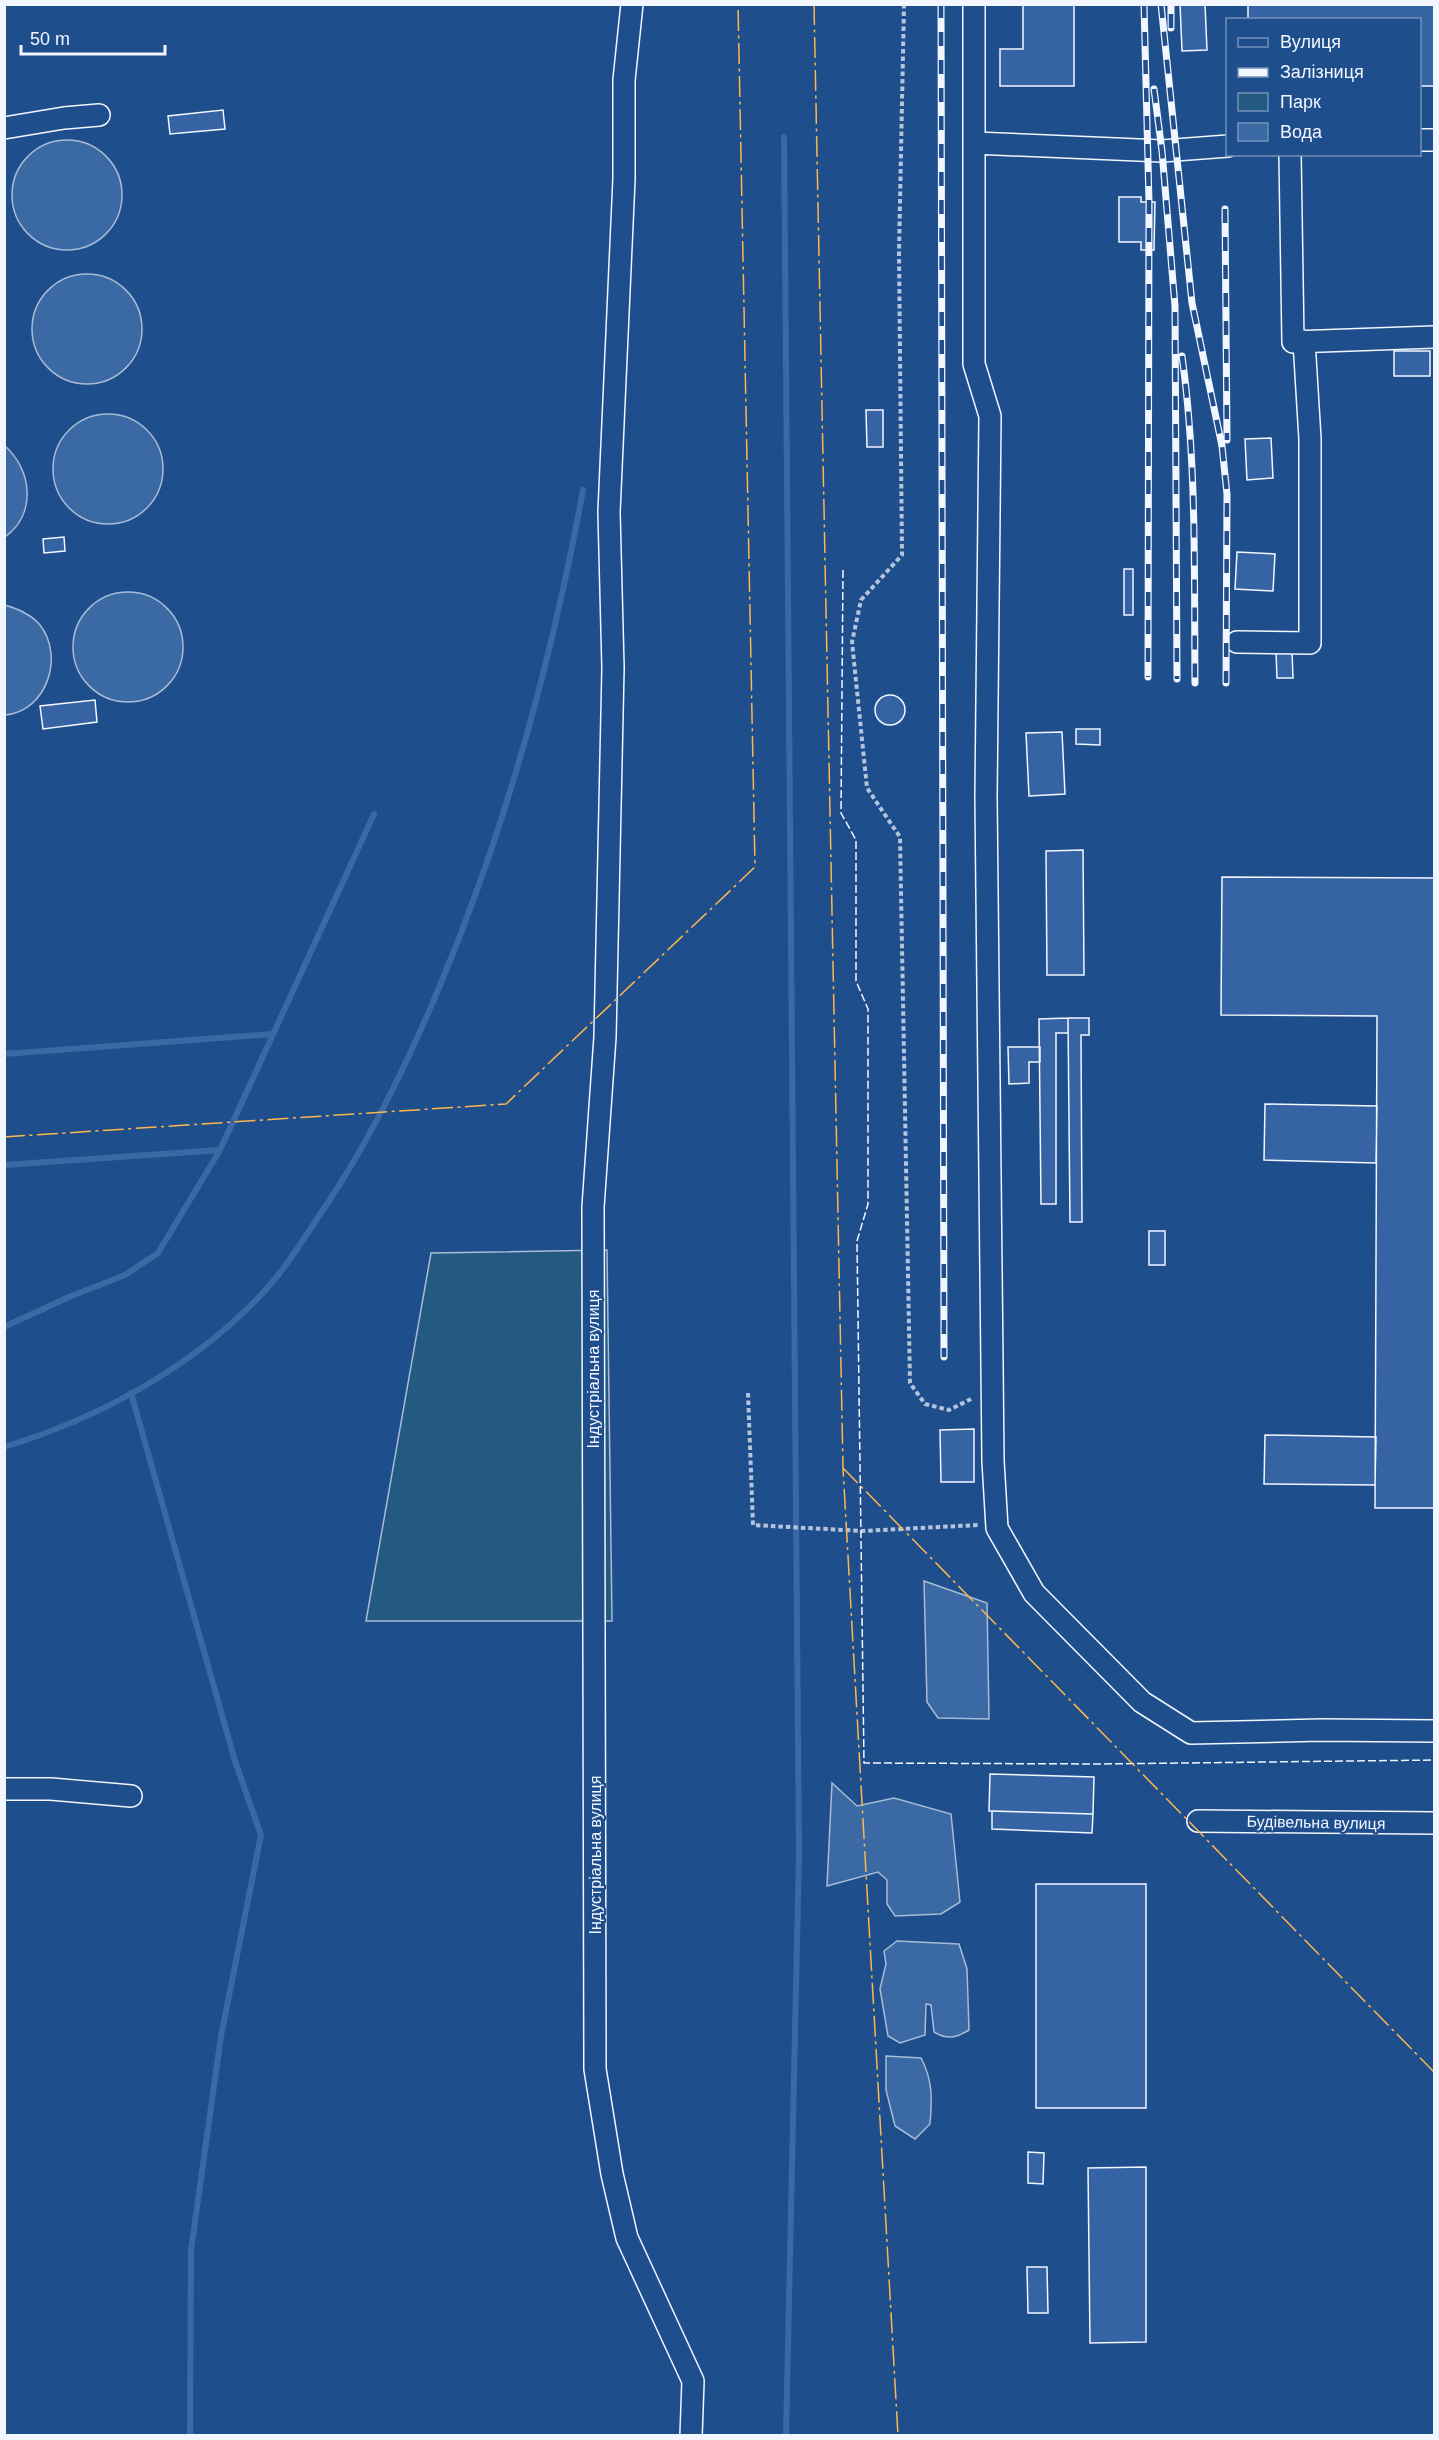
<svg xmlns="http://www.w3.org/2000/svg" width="1439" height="2440" viewBox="0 0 1439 2440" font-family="Arial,sans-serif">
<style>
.green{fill:#245a82;stroke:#a8bbd7;stroke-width:1.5}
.water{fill:#3b69a3;stroke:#a8bbd7;stroke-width:1.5}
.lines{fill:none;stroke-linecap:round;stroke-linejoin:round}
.stream{stroke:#3b69a3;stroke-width:6}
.building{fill:#3563a3;stroke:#f2f6ff;stroke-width:1.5}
.minor-casing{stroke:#f2f6ff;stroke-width:24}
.path{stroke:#b3c4dc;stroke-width:4;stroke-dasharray:4.5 3;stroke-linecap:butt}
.minor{stroke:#1f4e8c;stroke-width:21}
.rail-casing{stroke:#f2f6ff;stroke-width:7}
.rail{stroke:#1f4e8c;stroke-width:4.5;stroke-dasharray:14;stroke-linecap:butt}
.fence{stroke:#f2f6ff;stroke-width:1.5;stroke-dasharray:8 3;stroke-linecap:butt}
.power{stroke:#ffb74d;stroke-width:1.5;stroke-dasharray:21 4.5 3 4.5;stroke-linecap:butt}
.labels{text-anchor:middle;stroke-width:4.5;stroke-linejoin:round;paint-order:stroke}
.street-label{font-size:16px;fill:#f2f6ff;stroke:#1f4e8c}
</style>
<rect width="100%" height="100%" fill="#1f4e8c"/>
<path class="green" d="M607 1250 612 1621H366L431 1253Z"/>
<path class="water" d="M12 195a55 55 0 1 1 110 0a55 55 0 1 1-110 0Z
M32 329a55 55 0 1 1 110 0a55 55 0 1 1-110 0Z
M53 469a55 55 0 1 1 110 0a55 55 0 1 1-110 0Z
M5 446C32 470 37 514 5 537Z
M73 647a55 55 0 1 1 110 0a55 55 0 1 1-110 0Z
M5 605C18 609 31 614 40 625 65 657 46 712 5 715Z
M924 1581 987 1603 989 1719 938 1718 927 1702Z
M832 1783 857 1806 894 1798 951 1814 960 1902 941 1914 895 1916 887 1904V1880L878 1872 827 1886Z
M897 1941 959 1944 967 1969 969 2030C956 2038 948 2040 934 2032L931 2005 926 2004 925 2035 900 2043 888 2036 880 1989 886 1964 884 1951Z
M886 2056 921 2058C933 2080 932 2100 930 2124L915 2139 895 2126 886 2090Z"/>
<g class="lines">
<path class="stream" d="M784 137 799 1853 786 2436
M4 1054 273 1034
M4 1165 220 1150 374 814
M4 1327 69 1297 125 1275 158 1253 220 1150
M131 1393 235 1761 261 1835 221 2036 191 2250 190 2436
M4 1447C97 1419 189 1369 257 1299 285 1271 305 1236 327 1204 373 1135 409 1060 441 983 507 825 552 659 583 490"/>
</g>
<path class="building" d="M1023 4H1074V86H1000V49H1023Z
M1180 4H1205L1207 50 1182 51Z
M1248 4H1434V86H1420V20H1248Z
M223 110 225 129 170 134 168 116Z
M1119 197H1141V202H1155L1154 250H1141V242H1119Z
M1394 351H1430V376H1394Z
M866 410H883V447H867Z
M1271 438 1273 478 1247 480 1245 439Z
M64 537 65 551 44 553 43 539Z
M1237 552 1275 554 1273 591 1235 589Z
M1124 569H1133V615H1124Z
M1276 651H1292L1293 678H1277Z
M875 710a15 15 0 1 1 30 0a15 15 0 1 1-30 0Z
M95 700 97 722 43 729 40 706Z
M1076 729H1100V745L1076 744Z
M1062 732 1065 794 1029 796 1026 733Z
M1083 850 1084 975H1047L1046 851Z
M1222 877 1434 878V1508H1375L1377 1016 1221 1015Z
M1068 1018H1089V1035H1081L1082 1222H1070Z
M1068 1018V1033H1056V1204H1041L1039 1019Z
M1008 1047H1040V1062H1029V1083L1009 1084Z
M1265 1104 1377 1106 1376 1163 1264 1160Z
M1149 1231H1165V1265H1149Z
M974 1429V1482H941L940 1430Z
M1265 1435 1376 1437 1375 1485 1264 1484Z
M990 1774 1094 1777 1093 1814 989 1811Z
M992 1811 1093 1814 1092 1833 992 1829Z
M1036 1884H1146V2108H1036Z
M1028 2152 1044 2153 1043 2184 1028 2183Z
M1146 2167V2342L1090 2343 1088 2168Z
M1027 2267H1047L1048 2313H1028Z"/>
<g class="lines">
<g class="minor-casing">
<path id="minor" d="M632 4 624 80V179L609 512 613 668 605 1037 593 1207 595 2069 612 2174 627 2238 693 2381 691 2436
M974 4V364L990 416 986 797 993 1461 997 1528 1034 1593 1142 1702 1191 1733 1321 1730 1434 1731
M4 128 64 118 99 115
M1420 140H1434
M974 143 1162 151 1228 146
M1290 154 1293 342 1434 337
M1237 642 1310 643V439L1304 341
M4 1789H51L131 1796
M1198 1821 1434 1823"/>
</g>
<path class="path" d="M904 4 899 252 902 555 861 600 852 642 867 788 900 837 910 1383 925 1404 949 1410 973 1398
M748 1393 753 1525 862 1531 978 1525"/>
<use href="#minor" class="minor"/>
<g class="rail-casing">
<path id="rail" d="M941 4 944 1357
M1144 4 1149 202 1148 677
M1161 4 1192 303 1222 446 1227 494 1226 683
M1171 28V4
M1154 89 1162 151 1175 306 1177 679
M1225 209 1227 440
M1182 356C1197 464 1194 573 1195 683"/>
</g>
<use href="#rail" class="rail"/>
<path class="fence" d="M843 570 841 813 856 840V981L868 1009V1204L857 1241 864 1763 1101 1764 1434 1760"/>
<path class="power" d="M814 4 843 1468 898 2436
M4 1137 506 1104 755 867 738 4
M843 1468 1434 2072"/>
</g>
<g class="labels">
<g class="street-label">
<text transform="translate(593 1369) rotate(-90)" y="6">Індустріальна вулиця</text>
<text transform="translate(1316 1822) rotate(1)" y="6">Будівельна вулиця</text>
<text transform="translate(595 1855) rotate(-90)" y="6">Індустріальна вулиця</text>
</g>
</g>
<rect width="1439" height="2440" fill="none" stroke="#f2f6ff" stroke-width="12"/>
<rect x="1226" y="18" width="195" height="138" fill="#1f4e8c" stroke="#7391ba" stroke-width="1.5"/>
<rect x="1238" y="38" width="30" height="9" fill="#1f4e8c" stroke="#7391ba" stroke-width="1.5"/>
<text x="1280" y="48" font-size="18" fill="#f2f6ff">Вулиця</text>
<rect x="1238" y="68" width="30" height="9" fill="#f2f6ff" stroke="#7391ba" stroke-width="1.5"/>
<text x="1280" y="78" font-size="18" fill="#f2f6ff">Залізниця</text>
<rect x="1238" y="93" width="30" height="18" fill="#245a82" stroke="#7391ba" stroke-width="1.5"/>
<text x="1280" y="108" font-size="18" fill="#f2f6ff">Парк</text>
<rect x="1238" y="123" width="30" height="18" fill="#3b69a3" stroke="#7391ba" stroke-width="1.5"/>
<text x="1280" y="138" font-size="18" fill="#f2f6ff">Вода</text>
<path d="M21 45v9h144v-9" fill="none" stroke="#f2f6ff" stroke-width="3"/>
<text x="30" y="45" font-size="18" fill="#f2f6ff" stroke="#1f4e8c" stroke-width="4.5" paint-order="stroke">50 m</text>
</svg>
